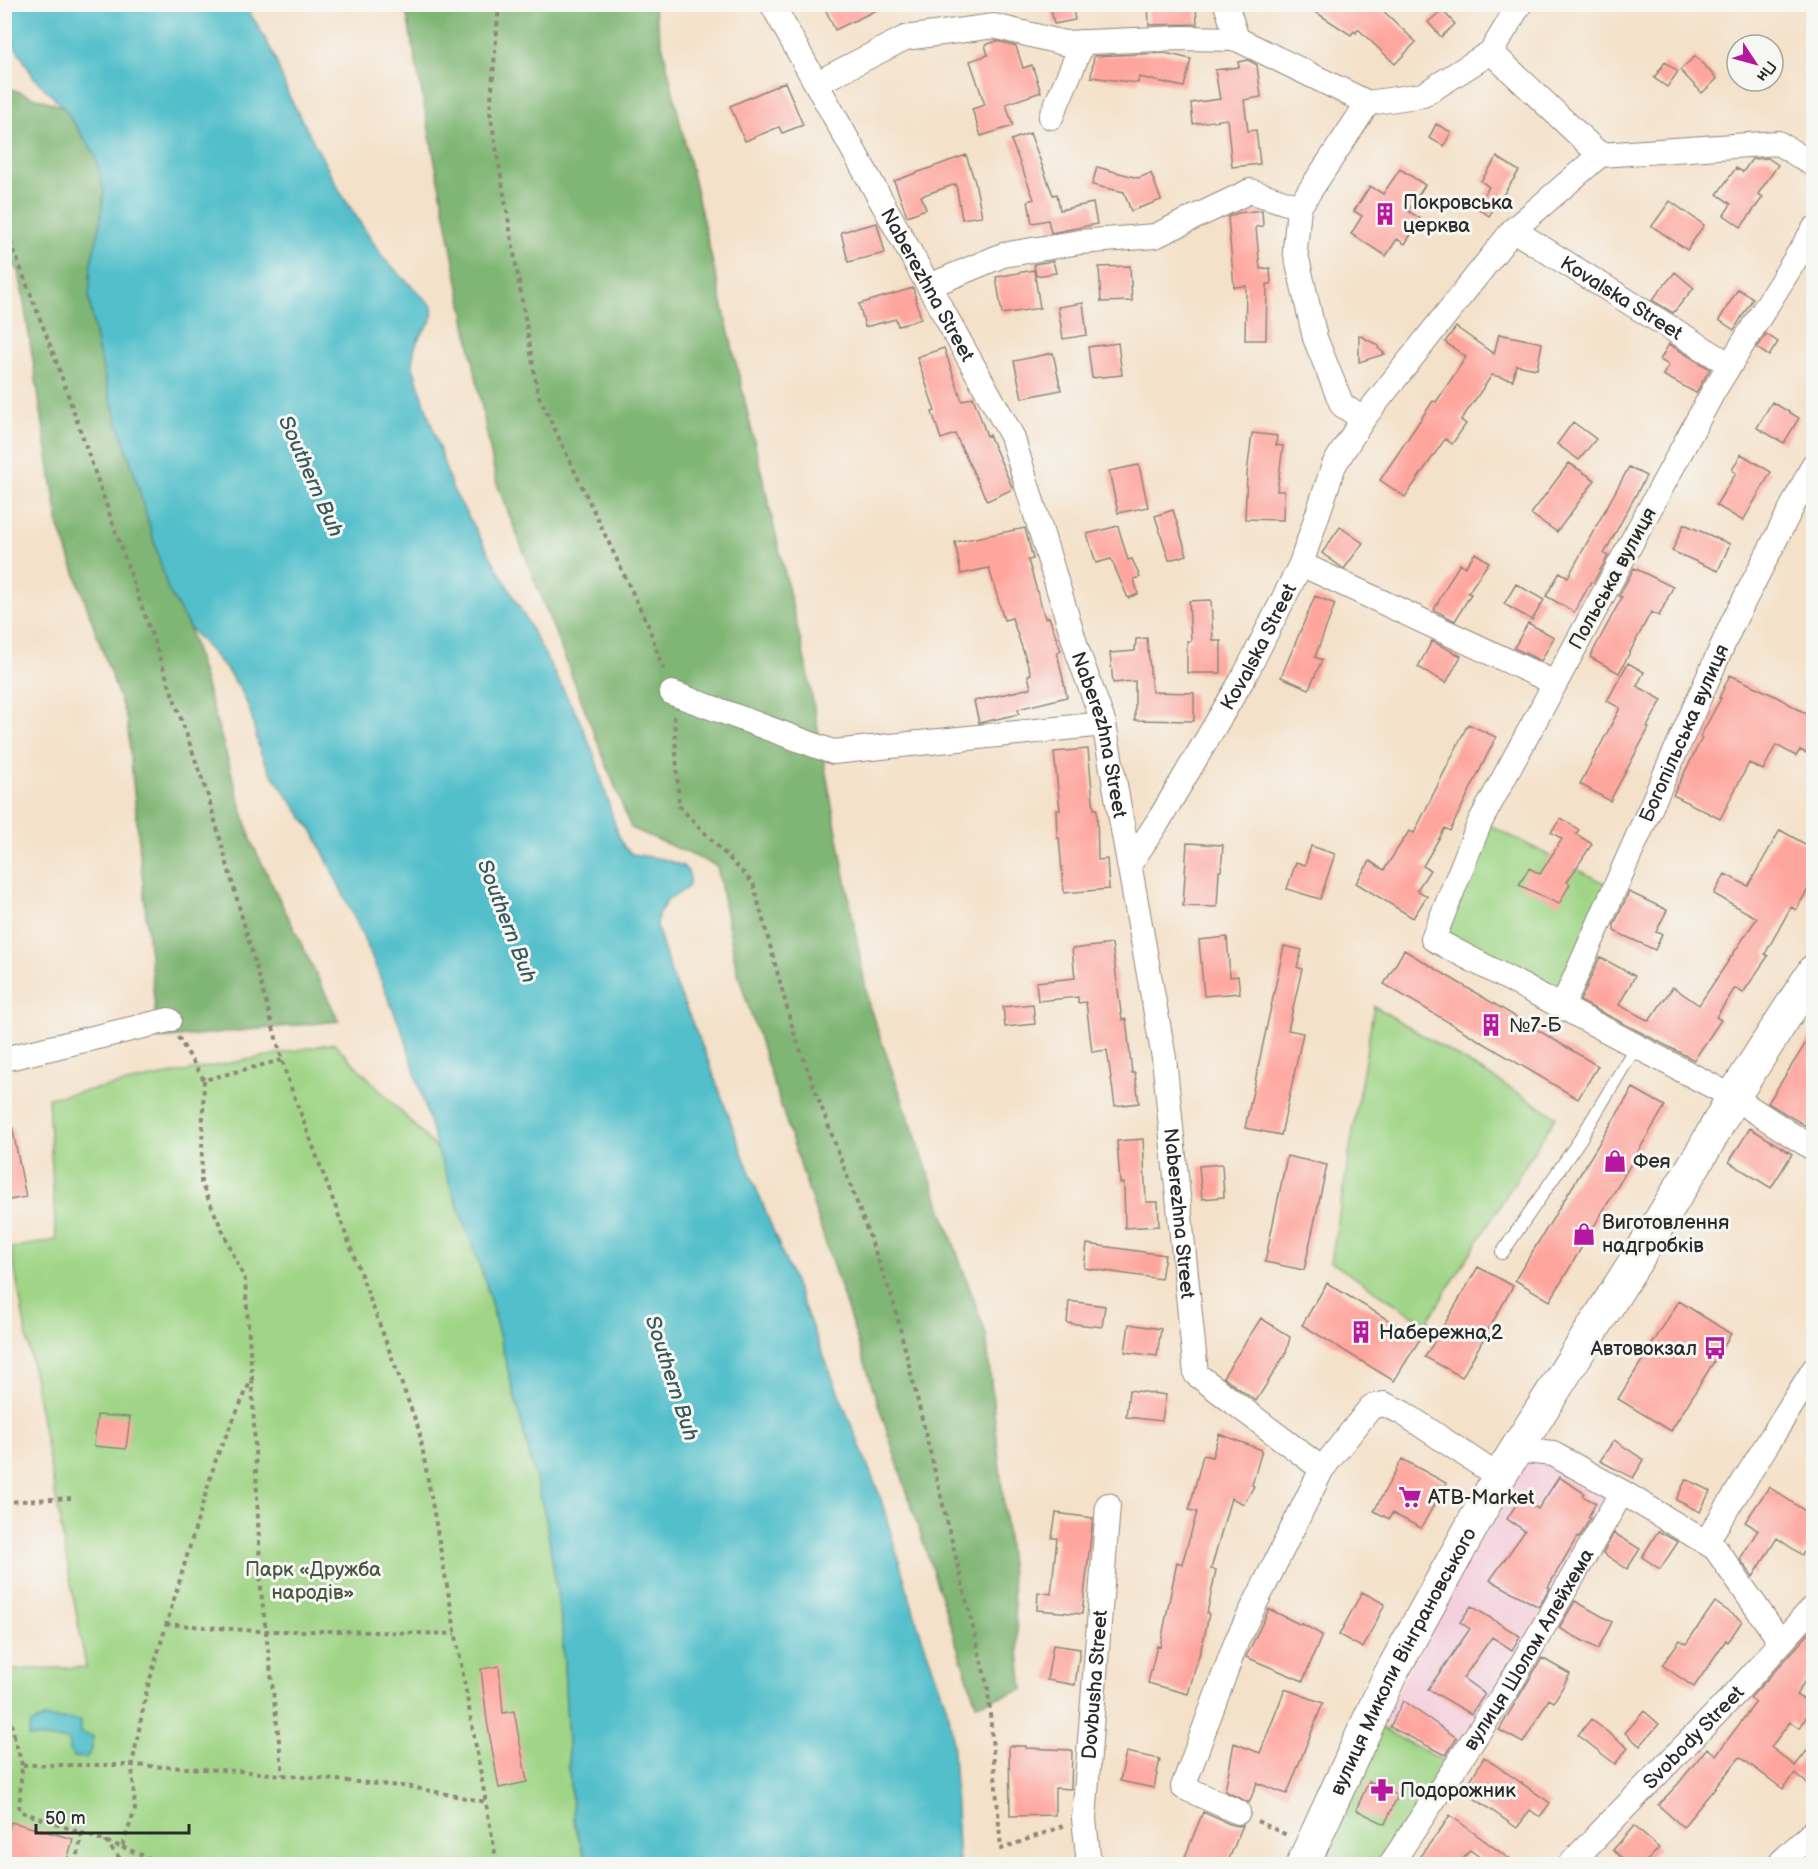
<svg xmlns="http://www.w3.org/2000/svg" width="1818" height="1869" viewBox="0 0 1818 1869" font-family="'Balsamiq Sans',sans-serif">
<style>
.built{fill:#f4cfdd}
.green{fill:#a0d587;stroke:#668059;stroke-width:1.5}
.forest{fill:#80b674;stroke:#567050;stroke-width:1.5}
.water{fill:#52bfca;stroke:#3e757a;stroke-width:1.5}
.building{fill:#fea69e}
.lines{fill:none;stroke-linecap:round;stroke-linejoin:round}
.lane-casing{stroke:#90867a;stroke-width:14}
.street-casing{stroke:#90867a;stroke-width:26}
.primary-casing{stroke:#90867a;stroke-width:35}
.path{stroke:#90867a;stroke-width:4;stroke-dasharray:4.5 4.5;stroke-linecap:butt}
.lane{stroke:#fff;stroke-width:12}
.street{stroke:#fff;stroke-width:24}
.primary{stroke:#fff;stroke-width:33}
.labels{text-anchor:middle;stroke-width:6;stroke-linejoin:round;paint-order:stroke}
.poi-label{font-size:20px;fill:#2b2b2b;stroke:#f6f6f2;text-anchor:start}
.street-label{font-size:20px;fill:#2b2b2b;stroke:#f6f6f2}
.park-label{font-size:20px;fill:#485642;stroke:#f6f6f2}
.water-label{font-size:21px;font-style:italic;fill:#37575b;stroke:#f6f6f2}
</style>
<rect width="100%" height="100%" fill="#f6f6f2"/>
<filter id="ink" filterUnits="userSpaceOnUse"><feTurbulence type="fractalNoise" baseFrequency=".0167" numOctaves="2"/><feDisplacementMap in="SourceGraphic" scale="12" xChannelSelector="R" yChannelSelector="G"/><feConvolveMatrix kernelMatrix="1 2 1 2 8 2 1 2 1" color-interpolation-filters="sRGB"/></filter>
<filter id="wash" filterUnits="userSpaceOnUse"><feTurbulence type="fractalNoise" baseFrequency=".008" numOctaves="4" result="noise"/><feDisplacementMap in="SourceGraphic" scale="24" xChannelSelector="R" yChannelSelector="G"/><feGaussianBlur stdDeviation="1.35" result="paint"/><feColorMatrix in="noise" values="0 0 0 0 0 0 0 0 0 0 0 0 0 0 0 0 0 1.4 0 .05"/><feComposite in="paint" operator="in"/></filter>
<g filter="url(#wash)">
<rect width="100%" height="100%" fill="#f4e1c9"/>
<path class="built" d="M1525 1462H1552L1616 1489 1452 1761 1382 1724 1436 1616Z"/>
<path class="green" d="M1485 823 1608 885 1559 997 1440 938Z
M1374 1006 1556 1116 1426 1324 1331 1262Z
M334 1043 437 1149 485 1280 546 1519 562 1626 570 1784 575 1826 587 1864H5L4 1670 86 1667 11 1248 56 1240 48 1098Z
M1378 1727 1452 1765 1385 1864H1319Z"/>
<path class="forest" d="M405 5H653L806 665 869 1006 986 1334 1023 1690 976 1704 737 971 717 866 631 828 496 481Z
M5 87 63 107 95 154 104 192 99 232 91 262 97 345 110 397 132 466 168 589 189 627 252 843 339 1021 158 1039 127 720 59 527 19 271 5 256Z"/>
<path class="water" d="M4 5H248L250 14 258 26 273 53 288 94 342 195 384 259 432 306C435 325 423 327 417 342 413 350 413 358 413 367L452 488 521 610 580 721 595 757 617 832 624 847 632 854 663 859 683 866 689 873 690 880 688 887 666 902 658 915 657 927 671 973 708 1060 744 1158 880 1496 918 1626 948 1711 952 1734 959 1864H587L575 1826 570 1784 562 1626 546 1519 485 1280 437 1149 406 1041 363 936 314 833 270 771 260 752 250 711 241 690 226 669 189 627 168 589 132 466 110 397 97 345 89 299 91 262 99 232 104 192 95 154 63 107 33 76 16 48 5 20Z
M43 1718 81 1720V1733L93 1736 92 1749 86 1758 74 1757 69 1750 68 1740 28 1737 31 1724Z"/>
<g id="blocks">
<path class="building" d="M823 4H889L835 30Z
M1050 4H1072L1075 20 1054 24Z
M1148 4H1196L1197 24 1149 25Z
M1303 4H1376L1416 42 1395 64 1358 29 1356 33 1354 31 1351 35Z
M1442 10 1455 24 1441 37 1428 22Z
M997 41 1016 46 1023 68 1032 65 1041 92 1006 104 1013 126 981 136 972 109 985 105 970 61 988 55 985 45Z
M1165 53 1191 59 1184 87 1139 77 1138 83 1091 77 1094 56Z
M1695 56 1717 79 1702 93 1680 70Z
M1248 60 1257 65 1261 97 1244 100 1248 131 1256 130 1260 164 1232 167 1227 119 1193 124 1191 103 1220 99 1215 70 1239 67 1238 62Z
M1665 62 1678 72 1667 87 1654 78Z
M785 82 803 125 782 133 779 127 745 141 730 106Z
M1436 124 1451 132 1444 146 1429 138Z
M1030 133 1053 195 1057 194 1060 210 1093 203 1097 224 1051 233 1048 220 1032 223 1028 201 1034 199 1011 140Z
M966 155 975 182 982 216 962 219 956 184 921 196 926 209 907 216 894 181Z
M1497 157 1519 171 1489 216 1476 207 1489 187 1481 181Z
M1768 158 1778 165 1758 194 1763 197 1741 227 1724 215 1731 204 1717 194 1736 168 1743 172 1752 159Z
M1097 167 1138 178 1151 173 1161 200 1131 211 1124 192 1092 185Z
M1400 169 1425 185 1408 211 1421 219 1405 244 1397 239 1386 256 1351 234 1362 216 1354 211 1370 186 1383 194Z
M1670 201 1704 225 1687 250 1652 226Z
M1262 210 1263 226 1256 227 1260 269 1270 268 1271 284H1267L1266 340H1245L1246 286 1234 287 1228 217 1238 213Z
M877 223 885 253 848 262 841 232Z
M1053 261 1056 273 1036 276 1034 264Z
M1130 266 1132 301 1101 302 1099 267Z
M1034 270 1040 308 1002 314 996 277Z
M1675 272 1694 288 1673 313 1652 300Z
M913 288 921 319 898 326 896 319 865 327 859 304Z
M1738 289 1753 298 1734 330 1719 320Z
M1083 303 1087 335 1063 339 1058 307Z
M1456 327 1494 354 1499 334 1542 343 1537 369 1516 365 1513 380 1492 375 1461 420 1466 424 1452 444 1445 439 1405 497 1380 480 1433 401 1436 402 1466 357 1445 342Z
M1766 334 1778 342 1769 356 1757 348Z
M1359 335 1379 346 1378 348 1385 354 1359 362Z
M1118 343 1122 375 1092 378 1088 347Z
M1669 344 1710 369 1696 393 1663 375 1669 365 1660 360Z
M944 348 962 401 973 397 987 436 989 435 1013 489 987 501 955 434 941 439 932 412 935 411 917 357Z
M1053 353 1061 390 1022 398 1014 361Z
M1772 402 1799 418 1784 443 1757 428Z
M1573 422 1596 439 1579 460 1557 444Z
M1252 433 1277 436 1276 445 1283 446 1277 491H1284L1283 520 1245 519 1247 474Z
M1741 454 1771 472 1743 521 1716 505 1736 473 1732 470Z
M1569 463 1595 480 1557 532 1531 514Z
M1139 465 1148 507 1118 513 1109 471Z
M1629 467 1646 476 1604 554 1608 556 1593 583 1591 582 1574 612 1546 596 1560 572 1568 577Z
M1173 510 1187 555 1169 560 1155 516Z
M1684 524 1730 544 1718 571 1672 551Z
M1118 526 1128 560 1132 559 1140 577 1134 579 1138 594 1128 598 1111 559 1096 563 1087 534Z
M1340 527 1363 543 1344 569 1322 553Z
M1025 528 1033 559 1028 560 1045 618 1049 617 1061 651 1057 652 1067 697 1018 709 1019 714 979 723 974 701 1031 688 1028 675 1031 674 1012 618 1004 620 989 568 961 574 955 542Z
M1475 553 1489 562 1468 593 1471 594 1455 621 1434 610 1451 578 1460 564 1465 567Z
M1634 568 1673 587 1659 616 1651 612 1619 673 1590 657 1622 597 1619 596Z
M1516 584 1544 600 1532 620 1504 604Z
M1315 596 1335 604 1315 657 1322 660 1309 689 1281 677Z
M1211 600 1213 641H1221V673H1187V641H1191L1189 601Z
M1528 623 1554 637 1541 661 1514 648Z
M1147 638 1152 692 1194 693V721L1135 720V681L1113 683 1110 653 1135 651 1136 639Z
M1432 641 1461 656 1446 683 1418 667Z
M1628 663 1644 672 1637 686 1662 700 1647 727 1649 728 1610 801 1580 784 1620 708 1607 701Z
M1730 675 1775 696 1814 718V756L1800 750 1796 756 1776 745 1763 770 1749 763 1720 819 1673 795 1702 738 1700 737 1721 698H1719Z
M1468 724 1496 737 1450 831 1445 828 1423 866 1430 870 1417 890 1427 896 1413 918 1356 883 1370 861 1384 870 1409 831 1414 833Z
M1088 749 1094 809H1097L1098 860 1107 859 1109 889 1064 893 1059 838H1057L1056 810H1060L1054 752Z
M1561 818 1579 830 1576 834 1592 844 1567 882 1570 884 1559 904 1519 885 1529 868 1540 874 1562 839 1551 832Z
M1780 830 1814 849V879L1796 910 1791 907 1765 954 1768 956 1743 993 1735 988 1716 1017 1721 1020 1694 1060 1580 1001 1600 957 1635 976 1619 1005 1649 1021 1673 987 1699 1005 1757 918 1714 894 1725 874 1748 886Z
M1187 843 1223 845 1221 871H1219L1217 907 1183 906Z
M1311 846 1335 854 1320 899 1287 889 1296 862 1305 865Z
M1629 892 1667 910 1656 932 1662 934 1655 950 1614 931V925Z
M1227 937 1230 977 1238 976 1240 993 1204 996 1199 940Z
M1112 944 1122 1020 1126 1019 1132 1073H1135L1139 1103 1115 1106 1107 1050 1092 1052 1086 1002 1078 1003V997L1038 1001 1036 982 1075 978 1072 949Z
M1284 946 1302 950 1297 967 1302 969 1288 1030 1303 1033 1281 1135 1245 1128Z
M1404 950 1598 1066 1578 1099 1384 984Z
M1033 1004 1035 1024 1005 1027 1003 1007Z
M1814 1030V1131L1768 1103Z
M1633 1088 1665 1106 1550 1301 1515 1280Z
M12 1126 26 1197 4 1201V1127Z
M1750 1128 1792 1154 1771 1188 1729 1162Z
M1143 1139 1146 1202H1158L1159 1226 1125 1228 1124 1183H1120L1117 1141Z
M1287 1156 1327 1165 1304 1270 1265 1262Z
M1222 1164 1224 1197 1202 1199 1199 1166Z
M1087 1244 1165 1255 1161 1279 1084 1268Z
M1478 1267 1513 1286 1462 1377 1425 1357Z
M1327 1283 1420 1339 1394 1381 1302 1325Z
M1069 1301 1105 1306 1102 1327 1067 1323Z
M1679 1301 1731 1334 1671 1431 1618 1399Z
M1261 1318 1290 1337 1286 1353 1256 1401 1223 1377Z
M1129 1324 1161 1329 1157 1356 1125 1352Z
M1129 1390 1166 1395 1162 1421 1126 1417Z
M97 1415 130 1417 126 1449 94 1446Z
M1219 1434 1262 1450 1252 1485 1254 1486 1244 1504 1231 1498 1211 1569 1216 1570 1207 1613 1209 1614 1205 1634 1188 1694 1148 1683 1157 1646 1160 1647 1177 1562 1182 1564 1197 1512 1189 1510 1203 1455 1212 1457Z
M1614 1440 1644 1460 1633 1478 1600 1461Z
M1402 1459 1446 1483 1421 1528 1392 1513 1389 1519 1374 1511Z
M1559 1477 1584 1493 1582 1496 1596 1503 1588 1517 1590 1518 1579 1538 1577 1537 1548 1587 1550 1588 1539 1607 1490 1580 1525 1531 1507 1519 1520 1498 1538 1509Z
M1686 1479 1710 1491 1700 1512 1676 1500Z
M1769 1487 1814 1517V1539L1802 1555 1777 1538 1753 1577 1740 1559 1758 1530 1745 1522Z
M1056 1513 1093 1518 1082 1614 1037 1610 1038 1592 1051 1594 1057 1538H1052Z
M1658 1531 1678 1542 1660 1569 1642 1557Z
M1614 1533 1640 1549 1627 1569 1603 1553Z
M1362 1592 1385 1604 1363 1648 1339 1635Z
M1575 1601 1612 1622 1598 1649 1559 1628Z
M1715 1602 1742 1621 1728 1642 1726 1640 1694 1687 1662 1665 1680 1640 1686 1644Z
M1471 1606 1520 1636 1512 1650 1492 1637 1463 1678 1485 1694 1471 1714 1428 1689 1470 1629 1460 1622Z
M1269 1609 1301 1625V1623L1322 1635 1303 1681 1246 1657Z
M1814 1628V1667L1796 1695 1813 1705 1800 1728 1790 1722 1771 1747 1795 1766 1814 1742V1788L1795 1774 1783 1789 1740 1757 1683 1827 1658 1805 1678 1784 1707 1748 1716 1755 1756 1702 1750 1698Z
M1053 1645 1080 1649 1075 1685 1047 1680Z
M1542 1658 1570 1674 1554 1702 1549 1699 1523 1743 1499 1730Z
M499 1666 503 1713 514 1711 527 1782 499 1788 487 1721 481 1669Z
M1285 1689 1323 1703 1287 1794 1257 1783 1249 1803 1225 1791 1234 1743 1260 1753Z
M1403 1701 1457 1738 1446 1755 1390 1727Z
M1644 1711 1659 1724 1640 1746 1625 1733Z
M1591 1719 1628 1748 1615 1764 1578 1735Z
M1009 1746H1026V1748L1072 1750 1071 1789 1055 1788V1815L1010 1816Z
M1126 1752 1160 1759 1154 1788 1120 1781Z
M1484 1757 1550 1803 1540 1817 1530 1810 1517 1828 1464 1791Z
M1369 1781 1398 1795 1385 1824 1356 1810Z
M1203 1812 1232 1825 1239 1826 1243 1825 1227 1864H1182Z
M1450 1815 1516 1864H1489L1470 1850 1459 1864H1414L1443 1826Z
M11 1822 73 1839 66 1864H4V1846Z
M1634 1826 1659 1848 1644 1864H1629L1613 1850Z"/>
</g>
</g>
<g filter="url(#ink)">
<use href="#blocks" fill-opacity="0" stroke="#90867a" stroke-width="1.5"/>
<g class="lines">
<g class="lane-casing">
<path id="lane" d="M1502 1253 1581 1138 1636 1046"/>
</g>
<g class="street-casing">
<g id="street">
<path id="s1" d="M772 4 1012 436 1078 653 1104 724 1164 1058 1196 1374 1322 1469 1371 1407 1384 1404 1403 1413 1499 1477"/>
<path d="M1226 4 1237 39"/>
<path d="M1520 4 1491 52 1600 155"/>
<path d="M817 83 905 38 994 26 1064 43 1182 38 1237 39 1368 103"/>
<path d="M1368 103 1423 95 1491 52"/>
<path d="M1051 117 1083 42"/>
<path d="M1600 155 1778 143 1814 165"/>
<path d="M1814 229 1713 392 1480 822 1433 939 1733 1097 1814 1149"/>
<path id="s2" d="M1513 230 1730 365"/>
<path d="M929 286 1003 255 1080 242 1155 236 1250 191 1299 207"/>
<path d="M1363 419 1342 405 1315 338 1295 250 1299 207 1368 103"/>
<path d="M1301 564 1555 683"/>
<path d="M672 693 833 752 1104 724"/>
<path id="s3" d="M1129 865 1159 820 1245 675 1301 564 1334 465 1363 419 1513 230 1600 155"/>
<path id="s4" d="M1562 1007 1732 624 1814 464"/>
<path d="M4 1059 169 1020"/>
<path d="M1515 1450 1553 1454 1622 1492"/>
<path d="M1706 1542 1814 1369"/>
<path d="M1238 1812 1183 1787 1237 1640 1322 1469"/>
<path id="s5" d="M1089 1864 1084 1819 1108 1505"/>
<path id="s6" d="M1391 1864 1509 1686 1622 1492 1715 1548 1780 1641"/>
<path id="s7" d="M1570 1864 1734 1695 1814 1606"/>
<path d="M1779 1864 1814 1831"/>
</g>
</g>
<g class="primary-casing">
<g id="primary">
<path id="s8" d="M1303 1864 1390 1675 1499 1477 1640 1254 1704 1149 1733 1097 1814 971"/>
</g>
</g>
<path class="path" d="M499 4 490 112 538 394 648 625 665 674
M4 225 55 358 208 796 287 1077 419 1430 497 1864
M674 716 679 806 753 883 793 1030 893 1300 988 1689 1001 1849 1063 1826
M178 1037 204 1080 282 1060
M204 1080 201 1183 245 1280 252 1378 217 1456 147 1689 132 1765H22L19 1811 122 1847 135 1810 132 1765 239 1771 411 1787 486 1802
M252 1379 261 1590 283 1775
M4 1502 71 1498
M166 1624 258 1631H337L455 1634
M4 1708 8 1710 14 1736
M4 1735 14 1736 22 1765
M1257 1821 1289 1836
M105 1841 125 1864
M122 1847 164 1864
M76 1864 82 1833"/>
<use href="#lane" class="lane"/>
<use href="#street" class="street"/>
<use href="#primary" class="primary"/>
</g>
</g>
<defs>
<g id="building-bare" transform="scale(1.8)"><path d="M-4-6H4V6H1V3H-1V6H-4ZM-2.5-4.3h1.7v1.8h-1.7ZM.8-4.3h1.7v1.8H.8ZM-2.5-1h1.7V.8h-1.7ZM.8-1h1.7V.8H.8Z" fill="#b5179e" stroke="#f6f6f2" stroke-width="2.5" paint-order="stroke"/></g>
<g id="shop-bare" transform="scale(1.8)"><path d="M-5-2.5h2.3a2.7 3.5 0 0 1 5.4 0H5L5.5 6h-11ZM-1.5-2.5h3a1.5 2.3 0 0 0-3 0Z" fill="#b5179e" stroke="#f6f6f2" stroke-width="2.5" paint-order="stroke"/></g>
<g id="bus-bare" transform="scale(1.8)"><path d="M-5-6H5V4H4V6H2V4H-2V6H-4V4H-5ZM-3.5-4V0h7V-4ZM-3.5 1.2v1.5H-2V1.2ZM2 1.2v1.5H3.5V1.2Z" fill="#b5179e" stroke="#f6f6f2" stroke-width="2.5" paint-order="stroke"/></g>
<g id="supermarket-bare" transform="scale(1.8)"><path d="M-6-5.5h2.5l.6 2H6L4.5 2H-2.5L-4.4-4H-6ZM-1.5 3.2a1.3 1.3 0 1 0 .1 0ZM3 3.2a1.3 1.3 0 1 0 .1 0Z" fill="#b5179e" stroke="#f6f6f2" stroke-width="2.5" paint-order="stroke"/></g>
<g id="pharmacy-bare" transform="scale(1.8)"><path d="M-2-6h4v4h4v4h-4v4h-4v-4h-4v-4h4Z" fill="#b5179e" stroke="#f6f6f2" stroke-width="2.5" paint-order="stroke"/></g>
</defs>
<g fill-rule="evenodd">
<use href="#building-bare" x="1385" y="214"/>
<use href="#building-bare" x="1491" y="1025"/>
<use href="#shop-bare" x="1615" y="1161"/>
<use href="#shop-bare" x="1584" y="1234"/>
<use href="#building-bare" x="1361" y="1332"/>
<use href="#bus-bare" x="1715" y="1348"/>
<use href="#supermarket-bare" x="1410" y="1497"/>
<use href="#pharmacy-bare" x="1382" y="1790"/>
</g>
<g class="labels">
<g class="poi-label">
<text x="1403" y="209">Покровська<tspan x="1403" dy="23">церква</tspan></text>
<text x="1509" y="1032">№7-Б</text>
<text x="1633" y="1168">Фея</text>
<text x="1602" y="1229">Виготовлення<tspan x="1602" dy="23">надгробків</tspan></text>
<text x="1379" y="1339">Набережна,2</text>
<text x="1697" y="1355" text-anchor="end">Автовокзал</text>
<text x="1428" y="1504">ATB-Market</text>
<text x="1400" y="1797">Подорожник</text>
</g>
<g class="street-label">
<text dy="7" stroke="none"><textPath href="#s1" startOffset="321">Naberezhna Street</textPath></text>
<text dy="7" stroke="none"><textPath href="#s2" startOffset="128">Kovalska Street</textPath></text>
<text transform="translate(1612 578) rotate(-61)" y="7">Польська вулиця</text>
<text dy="7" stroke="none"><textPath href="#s3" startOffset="254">Kovalska Street</textPath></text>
<text dy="7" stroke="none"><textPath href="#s4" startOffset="300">Богопільська вулиця</textPath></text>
<text dy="7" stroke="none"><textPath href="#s1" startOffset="806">Naberezhna Street</textPath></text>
<text dy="7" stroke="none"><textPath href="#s1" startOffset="1292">Naberezhna Street</textPath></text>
<text dy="7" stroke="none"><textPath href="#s6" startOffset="255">вулиця Шолом Алейхема</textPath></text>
<text dy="7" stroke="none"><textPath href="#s8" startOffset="226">вулиця Миколи Вінграновського</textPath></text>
<text dy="7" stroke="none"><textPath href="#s5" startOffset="180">Dovbusha Street</textPath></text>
<text dy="7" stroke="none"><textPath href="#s7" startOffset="177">Svobody Street</textPath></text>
</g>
<g class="park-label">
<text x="313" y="1576">Парк «Дружба<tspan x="313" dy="23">народів»</tspan></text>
</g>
<g class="water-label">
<text transform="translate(311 476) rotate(66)" y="7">Southern Buh</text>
<text transform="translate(507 921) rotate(69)" y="7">Southern Buh</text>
<text transform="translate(672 1378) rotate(72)" y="7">Southern Buh</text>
</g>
</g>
<rect width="1818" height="1869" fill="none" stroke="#f6f6f2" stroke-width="24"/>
<g transform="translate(1755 63) rotate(126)"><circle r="28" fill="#f6f6f2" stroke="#a5a5a2" stroke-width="1.5"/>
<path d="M0-4.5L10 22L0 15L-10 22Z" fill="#b5179e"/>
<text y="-9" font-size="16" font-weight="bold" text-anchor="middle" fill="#2b2b2b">Пн</text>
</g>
<path d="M36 1824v9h153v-9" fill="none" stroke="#2b2b2b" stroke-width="3"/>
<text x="45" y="1824" font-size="18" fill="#2b2b2b" stroke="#f6f6f2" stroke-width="4.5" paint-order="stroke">50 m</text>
</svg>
